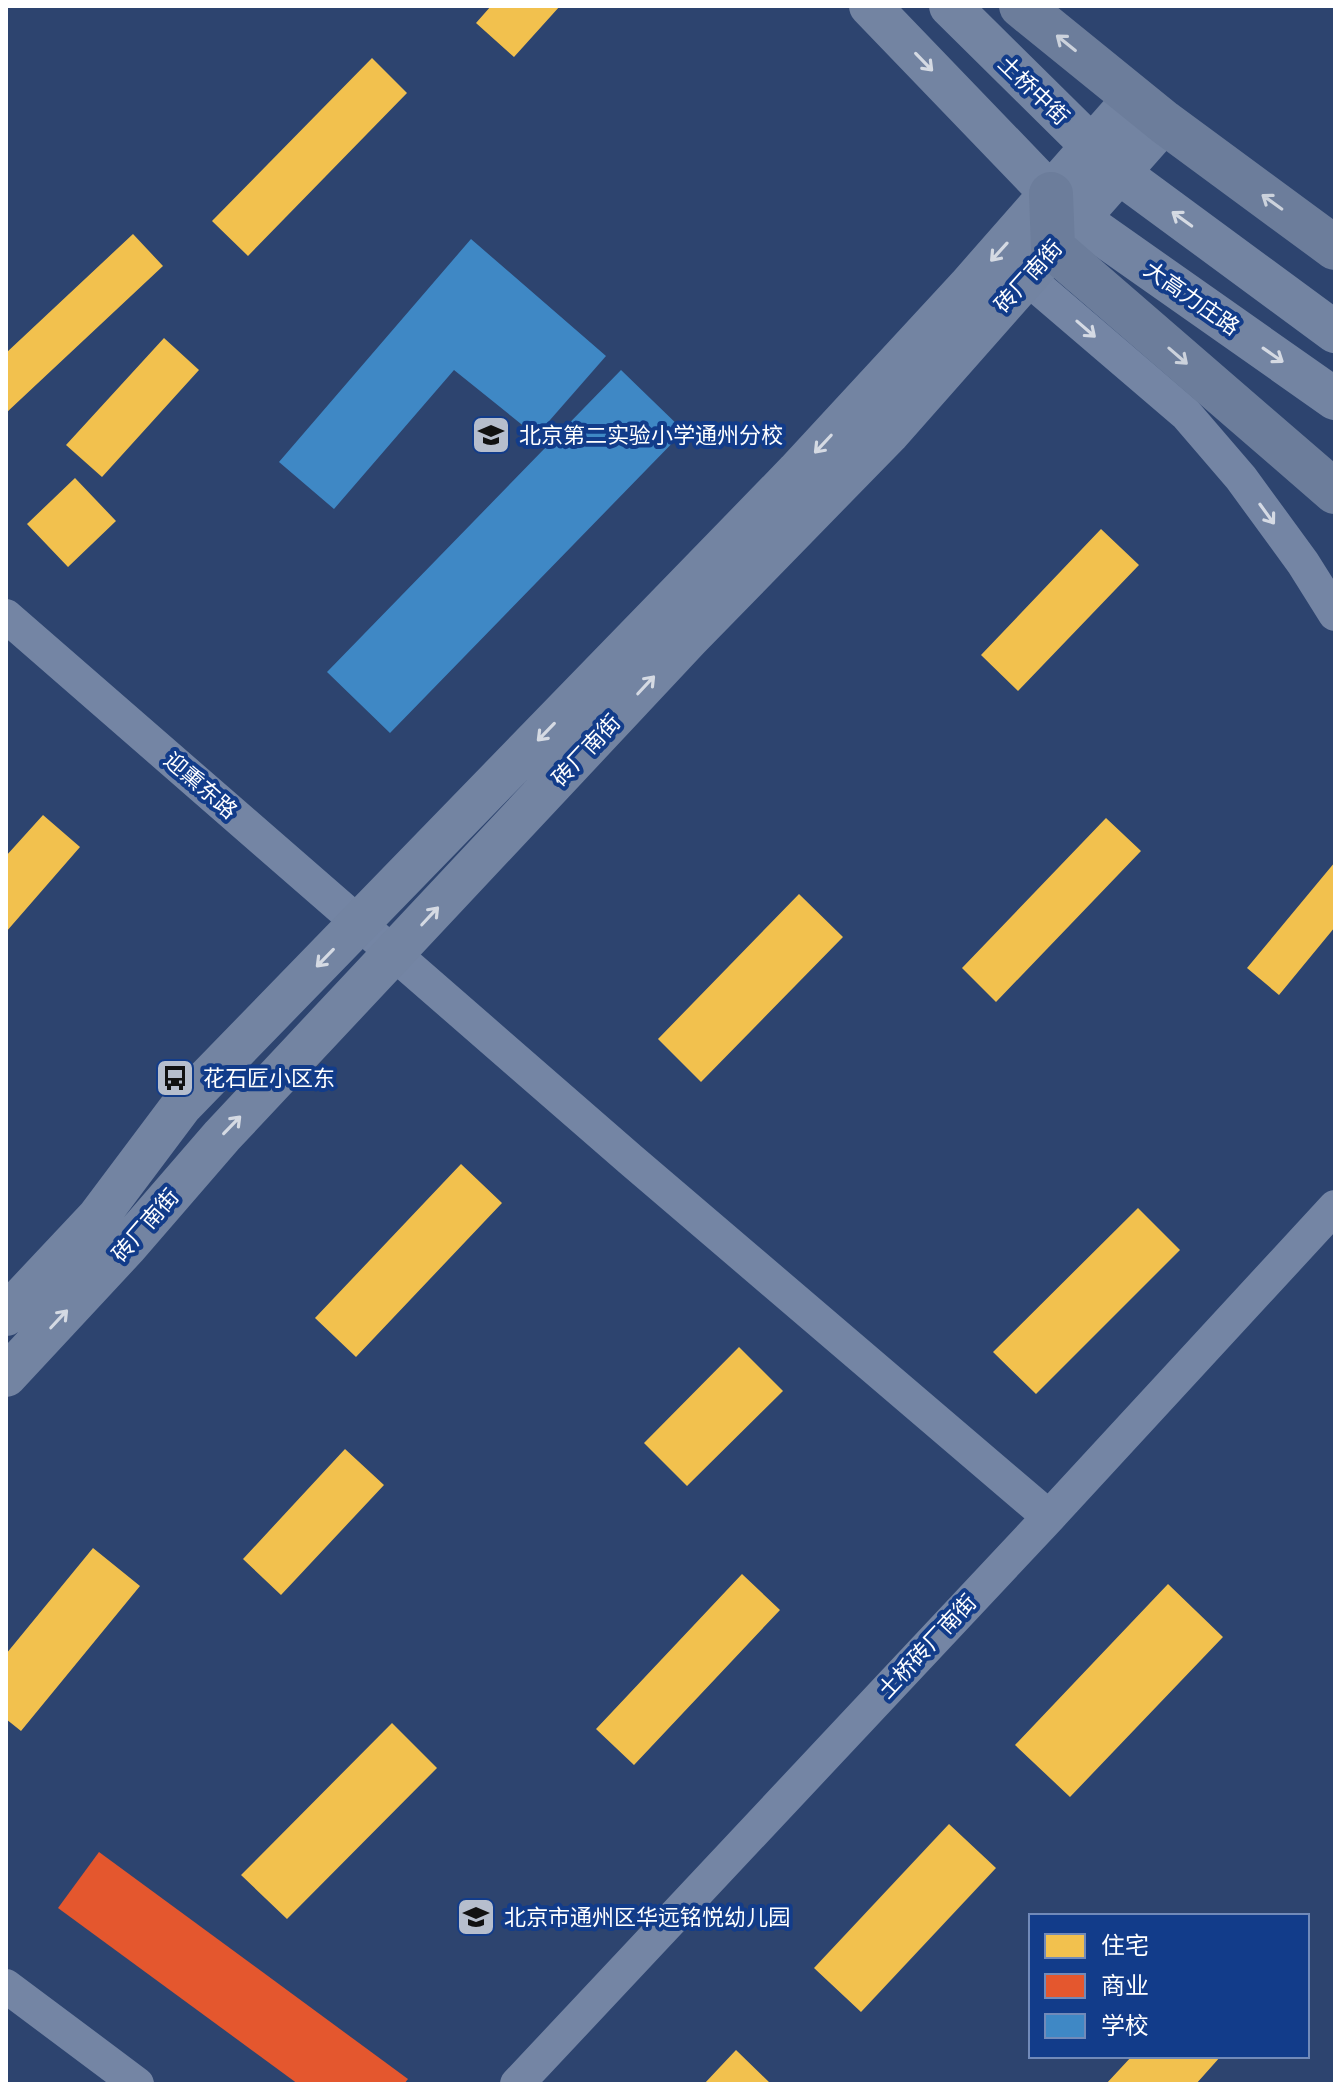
<svg xmlns="http://www.w3.org/2000/svg" width="1341" height="2090" viewBox="0 0 1341 2090" font-family="'PT Sans Narrow','Noto Sans SC',sans-serif">
<style>
.homes{fill:#f2c14e}
.shops{fill:#e4572e}
.schools{fill:#3f88c5}
.lines{fill:none;stroke-linecap:round;stroke-linejoin:round}
.tertiary{stroke:#7485a4;stroke-width:34}
.primary{stroke:#7384a2;stroke-width:42}
.motorway{stroke:#6c7d9b;stroke-width:44}
.oneway{stroke:#ccd2dc}
.oneway2{stroke:#d5dae3}
.oneway3{stroke:#d5dae4}
.labels{text-anchor:middle;stroke-width:8;stroke-linejoin:round;paint-order:stroke}
.street-label{font-size:22px;fill:#fff;stroke:#123c8a}
.poi-label{font-size:22px;fill:#fff;stroke:#123c8a;text-anchor:start}
</style>
<rect width="100%" height="100%" fill="#2d446f"/>
<path class="homes" d="M491 6H560L514 57 476 23Z
M372 58 407 93 248 256 212 221Z
M133 234 163 266 6 413V353Z
M164 338 199 370 102 477 66 445Z
M75 478 116 521 68 567 27 524Z
M1101 529 1139 565 1018 691 981 655Z
M43 815 80 847 6 932V856Z
M1106 818 1141 851 996 1002 962 968Z
M1335 862V927L1279 995 1247 968Z
M799 894 843 937 701 1082 658 1039Z
M461 1164 502 1203 356 1357 315 1318Z
M1138 1208 1180 1250 1036 1394 993 1352Z
M739 1347 783 1391 687 1486 644 1443Z
M345 1449 384 1485 281 1595 243 1559Z
M93 1548 140 1586 21 1731 6 1719V1654Z
M742 1574 780 1610 634 1765 596 1729Z
M1168 1584 1223 1637 1070 1797 1015 1745Z
M392 1723 437 1768 287 1919 241 1875Z
M949 1824 996 1868 861 2012 814 1968Z
M736 2050 771 2084H704Z
M1132 2056H1221L1196 2084H1106Z"/>
<path class="shops" d="M99 1852 408 2079 404 2084H298L58 1908Z"/>
<path class="schools" d="M471 239 606 356 536 436 454 370 334 509 279 462Z
M621 370 684 431 390 733 327 672Z"/>
<g class="lines">
<path class="tertiary" d="M1027 278 1186 414 1241 478 1303 563 1335 614
M6 616 631 1160 1049 1517
M6 1986 137 2084
M517 2084 1049 1517 1335 1207"/>
<path class="primary" d="M870 6 1051 194 1079 219 1335 399
M950 6 1119 173 1335 332
M6 1315 98 1217 182 1105 797 472 968 287 1134 98
M6 1376 126 1247 222 1136 689 638 889 433 1164 122"/>
<path class="motorway" d="M1021 6 1164 122 1335 248
M1051 194 1053 248 1335 492"/>
</g>
<defs><path id="oneway-shaft" d="M-6 0H5M1.5-3L5.5 0L1.5 3" fill="none" stroke-width="1.6" stroke-linecap="round" stroke-linejoin="round" transform="scale(2)"/></defs>
<g class="oneway">
<use href="#oneway-shaft" transform="translate(1066 43) rotate(-141)"/>
<use href="#oneway-shaft" transform="translate(1272 202) rotate(-144)"/>
<use href="#oneway-shaft" transform="translate(1178 356) rotate(41)"/>
</g>
<g class="oneway2">
<use href="#oneway-shaft" transform="translate(924 62) rotate(46)"/>
<use href="#oneway-shaft" transform="translate(1182 219) rotate(-144)"/>
<use href="#oneway-shaft" transform="translate(999 252) rotate(132)"/>
<use href="#oneway-shaft" transform="translate(1273 355) rotate(35)"/>
<use href="#oneway-shaft" transform="translate(823 444) rotate(133)"/>
<use href="#oneway-shaft" transform="translate(646 685) rotate(-47)"/>
<use href="#oneway-shaft" transform="translate(546 732) rotate(134)"/>
<use href="#oneway-shaft" transform="translate(430 916) rotate(-47)"/>
<use href="#oneway-shaft" transform="translate(325 958) rotate(134)"/>
<use href="#oneway-shaft" transform="translate(232 1125) rotate(-46)"/>
<use href="#oneway-shaft" transform="translate(59 1319) rotate(-47)"/>
</g>
<g class="oneway3">
<use href="#oneway-shaft" transform="translate(1086 329) rotate(41)"/>
<use href="#oneway-shaft" transform="translate(1267 514) rotate(54)"/>
</g>
<defs>
<g id="school-square" transform="scale(2)"><rect x="-9" y="-9" width="18" height="18" rx="4" fill="#b6becd" stroke="#123c8a"/><path d="M0-5L7-2L0 1L-7-2ZM-4 1L0 2.5L4 1V4Q0 6-4 4Z" fill="#111"/></g>
<g id="bus-square" transform="scale(2)"><rect x="-9" y="-9" width="18" height="18" rx="4" fill="#b6becd" stroke="#123c8a"/><path d="M-5-6H5V4H4V6H2V4H-2V6H-4V4H-5ZM-3.5-4V0h7V-4ZM-3.5 1.2v1.5H-2V1.2ZM2 1.2v1.5H3.5V1.2Z" fill="#111"/></g>
</defs>
<g fill-rule="evenodd">
<use href="#school-square" x="491" y="435"/>
<use href="#bus-square" x="175" y="1078"/>
<use href="#school-square" x="476" y="1917"/>
</g>
<g class="labels">
<g class="street-label">
<text transform="translate(1034 90) rotate(44)" y="8">土桥中街</text>
<text transform="translate(1028 276) rotate(-48)" y="8">砖厂南街</text>
<text transform="translate(1192 298) rotate(35)" y="8">大高力庄路</text>
<text transform="translate(586 750) rotate(-47)" y="8">砖厂南街</text>
<text transform="translate(201 785) rotate(41)" y="8">迎熏东路</text>
<text transform="translate(145 1225) rotate(-49)" y="8">砖厂南街</text>
<text transform="translate(927 1646) rotate(-47)" y="8">土桥砖厂南街</text>
</g>
<g class="poi-label">
<text x="519" y="443">北京第二实验小学通州分校</text>
<text x="203" y="1086">花石匠小区东</text>
<text x="504" y="1925">北京市通州区华远铭悦幼儿园</text>
</g>
</g>
<rect width="1341" height="2090" fill="none" stroke="#ffffff" stroke-width="16"/>
<rect x="1029" y="1914" width="280" height="144" fill="#123c8a" stroke="#718ab9" stroke-width="2"/>
<rect x="1045" y="1934" width="40" height="24" fill="#f2c14e" stroke="#718ab9" stroke-width="2"/>
<text x="1101" y="1954" font-size="24" fill="#ffffff">住宅</text>
<rect x="1045" y="1974" width="40" height="24" fill="#e4572e" stroke="#718ab9" stroke-width="2"/>
<text x="1101" y="1994" font-size="24" fill="#ffffff">商业</text>
<rect x="1045" y="2014" width="40" height="24" fill="#3f88c5" stroke="#718ab9" stroke-width="2"/>
<text x="1101" y="2034" font-size="24" fill="#ffffff">学校</text>
</svg>
